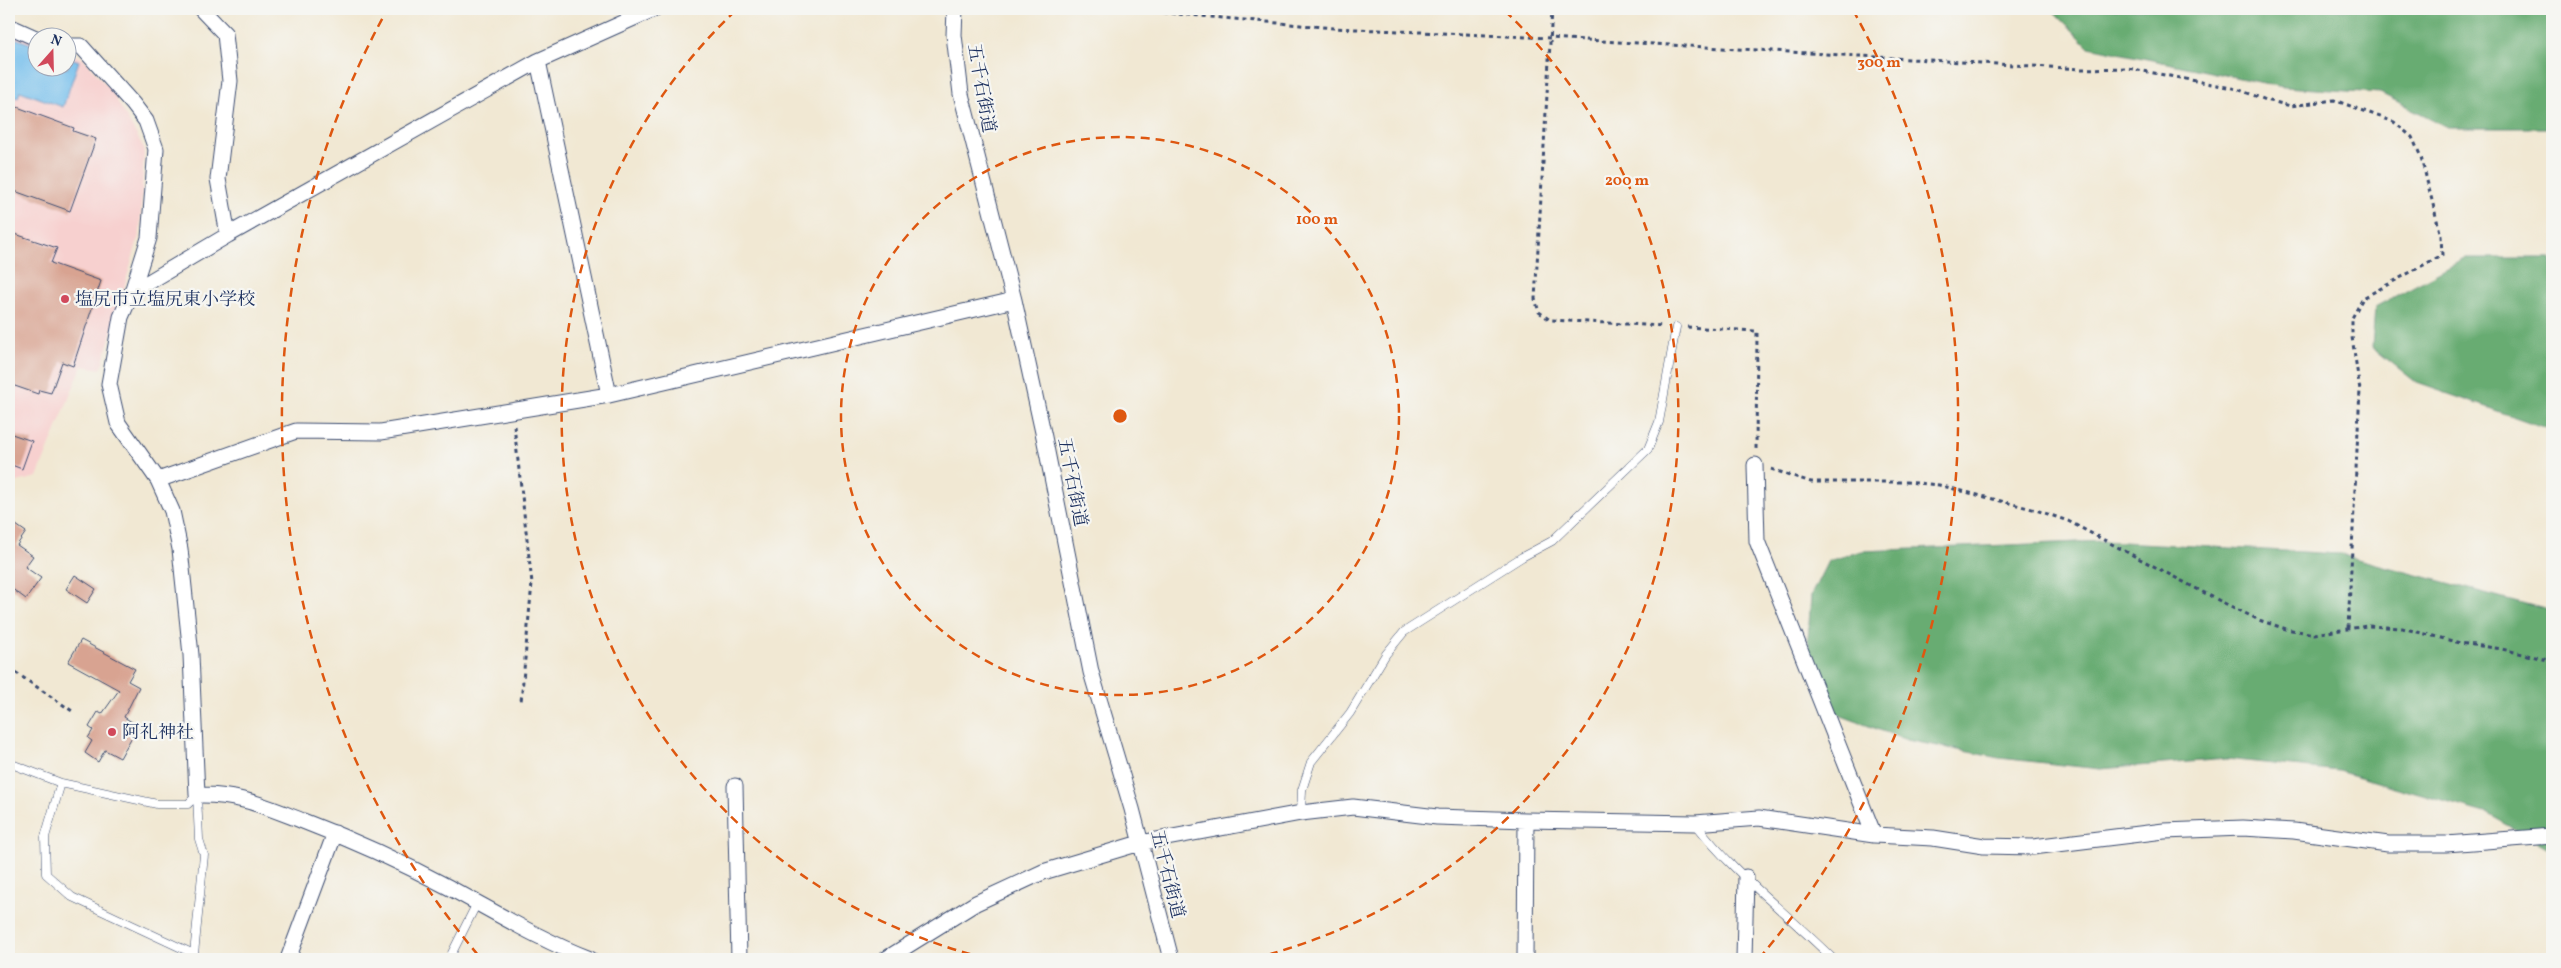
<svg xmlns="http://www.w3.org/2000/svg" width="2561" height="968" viewBox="0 0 2561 968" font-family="Vollkorn,'Noto Serif JP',serif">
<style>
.built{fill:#f7d0cf}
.forest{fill:#67ac72;stroke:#416e68}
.water{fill:#73beec;stroke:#4776a5}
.building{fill:#d8a391}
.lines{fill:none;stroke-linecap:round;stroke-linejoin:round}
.service-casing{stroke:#3b4b70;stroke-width:9}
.minor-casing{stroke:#3b4b70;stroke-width:17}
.path{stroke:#3b4b70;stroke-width:3;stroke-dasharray:4 4;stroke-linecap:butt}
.service{stroke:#fff;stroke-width:8}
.minor{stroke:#fff;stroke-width:15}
.ring{fill:none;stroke:#de5710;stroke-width:2.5;stroke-dasharray:9 6}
.poi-dot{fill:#d1495b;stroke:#f6f6f2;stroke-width:2}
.labels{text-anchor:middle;stroke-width:4.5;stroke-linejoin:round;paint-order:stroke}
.street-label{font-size:18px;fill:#1b2f5e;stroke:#f6f6f2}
.poi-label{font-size:18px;fill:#1b2f5e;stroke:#f6f6f2;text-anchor:start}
.centre{fill:#de5710;stroke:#f6f6f2;stroke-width:2.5}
.ring-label{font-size:15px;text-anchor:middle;font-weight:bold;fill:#de5710;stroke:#f6f6f2;stroke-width:4.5;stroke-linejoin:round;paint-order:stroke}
</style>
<rect width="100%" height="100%" fill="#f6f6f2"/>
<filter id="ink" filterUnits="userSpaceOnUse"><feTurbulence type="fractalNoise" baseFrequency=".02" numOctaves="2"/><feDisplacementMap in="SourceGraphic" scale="10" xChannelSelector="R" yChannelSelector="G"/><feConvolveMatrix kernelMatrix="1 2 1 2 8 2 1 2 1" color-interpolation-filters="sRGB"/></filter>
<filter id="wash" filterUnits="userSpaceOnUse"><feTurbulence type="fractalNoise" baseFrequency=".0096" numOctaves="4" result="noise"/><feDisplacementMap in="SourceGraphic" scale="20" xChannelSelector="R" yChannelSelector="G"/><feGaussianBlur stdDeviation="1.12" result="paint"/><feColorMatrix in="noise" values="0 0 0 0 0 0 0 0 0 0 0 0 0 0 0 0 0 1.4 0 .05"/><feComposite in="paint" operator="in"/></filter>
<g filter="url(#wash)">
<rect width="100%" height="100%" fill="#f1e8d3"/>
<path class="built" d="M9 29 37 41 38 68H68V52L84 59 112 92 144 148 140 232 101 369 82 366 37 477 9 484Z"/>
<path class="forest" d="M2051 9H2552V128H2450L2380 93 2283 87 2089 47Z
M2466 258H2552V430L2417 383 2372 347 2375 307Z
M2104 541 2339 554 2552 611V850L2488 814 2339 771 2227 759 2100 769 1999 758 1907 740 1828 711 1814 679 1808 639 1811 595 1828 561 1862 551Z"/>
<path class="water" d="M9 36 37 46 38 68H68V57L79 61 63 107 20 91 18 98 9 95Z"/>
<g id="blocks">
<path class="building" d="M9 104 74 128 73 131 96 139 70 211 9 189Z
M9 232 57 248 51 263 101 281 73 366 62 362 51 393 39 390 38 394 9 384Z
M9 433 32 441 22 469 9 464Z
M9 520 26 532 17 545 33 556 25 567 41 578 26 599 11 588 9 591Z
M75 575 96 589 87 603 66 589Z
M81 640 135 669 128 681 139 687 124 717 138 726 120 758 105 750 98 762 85 753 92 741 88 738 93 730 89 727 98 712 102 714 119 690 68 662Z"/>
</g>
</g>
<g filter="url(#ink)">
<use href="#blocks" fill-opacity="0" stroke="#3b4b70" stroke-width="1"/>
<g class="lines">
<g class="service-casing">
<path id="service" d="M9 763 61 783 157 804H188L197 795
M61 783 45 837 46 874 72 897 194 954 204 855 199 839 197 795
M1301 813 1302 790 1311 762 1350 713 1386 654 1404 632 1522 557 1552 541 1648 449 1659 422 1676 327
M1695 823C1734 874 1787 913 1833 959
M449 959 477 903"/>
</g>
<g class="minor-casing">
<path id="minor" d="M201 9 225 34 230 81 218 179 228 235
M955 9 954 35 961 94 1014 300 1044 437 1091 672 1132 809 1171 959
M9 26 38 39
M68 46H81L133 104 146 121 156 149 149 238 132 292 121 317 109 384 118 423 158 480 172 511 180 549 191 655 197 795C239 794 264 806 303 821 353 840 401 862 448 887 495 912 540 940 590 959
M538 61 609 395
M132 292 228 235 538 61 654 9
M1755 465 1757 541 1874 835
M158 480 296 431 381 432 609 395 1014 300
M735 786 739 959
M288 959 335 833
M886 959 976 903 1043 872 1140 843 1301 813 1353 807 1437 817 1526 820 1695 823 1759 818 1874 835 1933 838 1984 846 2033 847 2164 831 2243 828 2294 831 2388 844H2446L2552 836
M1525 959 1526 820
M1744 959 1746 877"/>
</g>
<path class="path" d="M1123 9 1334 28 1550 38 2083 69 2128 68 2237 89 2266 100 2291 106 2334 100 2394 122 2412 137 2421 157 2441 236 2442 255 2363 298 2352 318V337L2360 390 2348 628
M1552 9 1535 299 1539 312 1550 320 1664 326
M1687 327 1757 331 1756 450
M514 426 532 583 521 702
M1771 469 1811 482H1906L1939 485 2036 510 2068 521 2216 599 2259 620 2286 629 2314 634 2367 626 2402 628 2460 643 2502 649 2552 661
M9 668 72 711"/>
<use href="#service" class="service"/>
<use href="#minor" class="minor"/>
</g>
</g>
<g class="ring">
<circle cx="1120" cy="416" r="279"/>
<path d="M985 958A559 559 0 0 1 735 11M1505 11A559 559 0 0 1 1255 958"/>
<path d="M478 955A838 838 0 0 1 387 10M1853 10A838 838 0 0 1 1762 955"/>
</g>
<g class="poi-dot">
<circle cx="65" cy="299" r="5"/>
<circle cx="112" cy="732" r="5"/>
</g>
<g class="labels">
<g class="street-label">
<text transform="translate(982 88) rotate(80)" y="6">五千石街道</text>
<text transform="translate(1073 482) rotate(79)" y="6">五千石街道</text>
<text transform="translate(1168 874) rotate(76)" y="6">五千石街道</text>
</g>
<g class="poi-label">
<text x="75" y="305">塩尻市立塩尻東小学校</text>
<text x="122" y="738">阿礼神社</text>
</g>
</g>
<circle cx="1120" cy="416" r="8" class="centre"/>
<g class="ring-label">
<text x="1879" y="67">300 m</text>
<text x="1627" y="185">200 m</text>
<text x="1317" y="224">100 m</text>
</g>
<rect width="2561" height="968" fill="none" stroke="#f6f6f2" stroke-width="30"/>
<g transform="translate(52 52) rotate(20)"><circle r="24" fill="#f6f6f2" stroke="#9ea6b7"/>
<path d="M0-4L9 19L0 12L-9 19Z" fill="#d1495b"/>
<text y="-8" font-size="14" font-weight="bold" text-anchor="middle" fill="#1b2f5e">N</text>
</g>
</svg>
